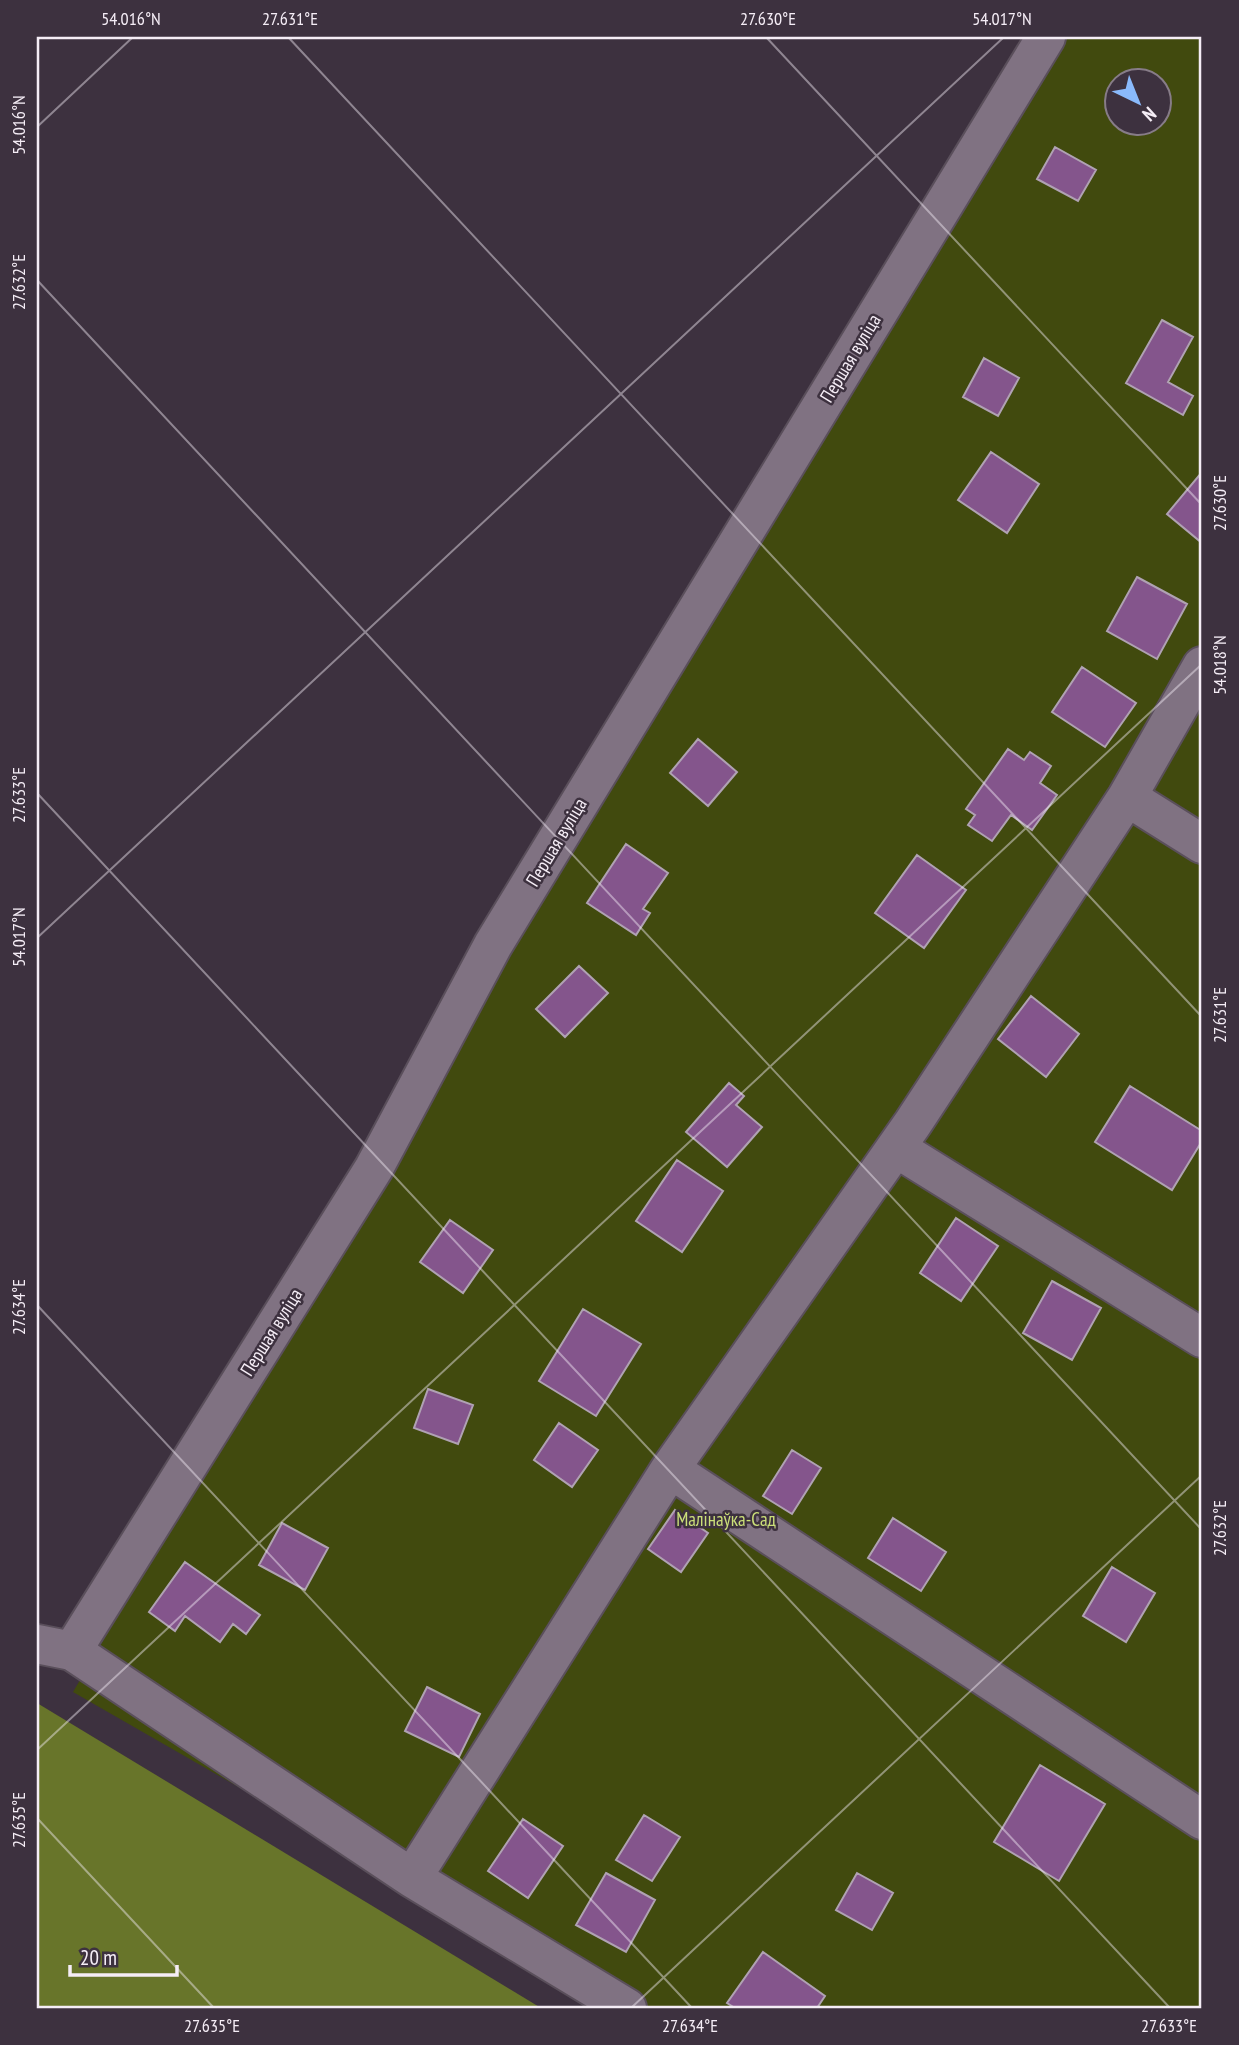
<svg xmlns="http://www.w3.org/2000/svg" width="1239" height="2045" viewBox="0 0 1239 2045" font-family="'PT Sans Narrow',sans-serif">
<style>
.green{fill:#414a0e;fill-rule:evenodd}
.forest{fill:#68752a}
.building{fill:#84558c;stroke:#b0a2b3;stroke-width:2}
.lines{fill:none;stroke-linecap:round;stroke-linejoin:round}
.minor-casing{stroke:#5a4f5b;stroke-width:42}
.minor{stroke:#807282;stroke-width:38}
.ticks{fill:none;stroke:#f5edf6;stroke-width:2;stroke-opacity:0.45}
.labels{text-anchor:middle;stroke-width:5;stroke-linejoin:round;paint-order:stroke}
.street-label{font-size:19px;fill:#f5edf6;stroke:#3d313f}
.park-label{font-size:19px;fill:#cbdf79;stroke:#3d313f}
.neatline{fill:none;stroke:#f5edf6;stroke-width:2.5}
.ticks-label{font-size:18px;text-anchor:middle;fill:#f5edf6}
</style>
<rect width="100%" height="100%" fill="#3d313f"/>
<path class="green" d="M1041 37H1202V2008H610L432 1898 73 1692ZM1116 80H1158V122H1116Z"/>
<path class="forest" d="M37 1703 541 2008H37Z"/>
<path class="building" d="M1055 147 1096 170 1078 201 1037 179Z
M1162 320 1193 337 1168 382 1193 396 1183 415 1126 383Z
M984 358 1019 378 998 416 963 397Z
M991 452 1039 484 1007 533 958 500Z
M1202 472V543L1167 514Z
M1137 577 1187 604 1157 659 1107 631Z
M1082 667 1136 703 1105 747 1052 712Z
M698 739 737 772 708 806 670 773Z
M1008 749 1024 760 1030 752 1051 766 1040 783 1057 795 1032 830 1011 815 992 841 968 825 975 815 966 809Z
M626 844 668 873 643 909 650 913 636 935 587 903Z
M917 855 966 890 924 948 875 913Z
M579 966 608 993 565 1037 536 1009Z
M1031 996 1079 1034 1046 1077 998 1039Z
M729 1083 744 1096 736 1105 762 1127 727 1167 686 1132Z
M1130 1086 1202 1131V1141L1172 1190 1095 1142Z
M677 1160 723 1191 682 1252 636 1221Z
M956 1218 998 1246 961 1301 920 1273Z
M450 1220 493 1250 463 1293 420 1262Z
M1052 1281 1101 1308 1072 1360 1023 1333Z
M583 1309 641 1344 596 1416 539 1381Z
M428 1389 473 1405 458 1444 414 1428Z
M559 1423 598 1450 572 1487 534 1460Z
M792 1450 821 1468 792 1514 763 1496Z
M675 1510 708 1533 681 1572 648 1549Z
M893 1518 946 1552 921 1591 868 1558Z
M282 1523 328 1548 305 1590 259 1565Z
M185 1562 260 1615 246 1634 233 1624 220 1642 185 1616 175 1631 149 1612Z
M1112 1567 1155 1593 1126 1642 1083 1616Z
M427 1687 480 1714 459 1757 405 1731Z
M1040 1765 1105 1804 1059 1881 994 1842Z
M644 1815 680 1837 652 1881 616 1860Z
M523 1819 563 1846 528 1898 488 1871Z
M606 1873 655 1900 626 1952 576 1925Z
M857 1873 893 1893 872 1930 836 1910Z
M763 1952 825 1996 817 2008H735L727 2003Z"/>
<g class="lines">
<g class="minor-casing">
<path id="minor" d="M1127 797 1202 844
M896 1148 1202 1338
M670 1469 1202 1820
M37 1644 72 1651 412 1878 627 2008
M72 1651 374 1168 493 945 1046 37
M412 1878 670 1469 913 1123 1127 797 1202 666"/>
</g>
<use href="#minor" class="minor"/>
</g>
<path class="ticks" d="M288 37 1202 1017M766 37 1202 505M37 127 133 37M37 280 1202 1530M37 793 1170 2008M37 938 1004 37M37 1305 692 2008M37 1750 1202 664M37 1818 214 2008M631 2008 1202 1475"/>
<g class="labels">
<g class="street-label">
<text transform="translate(850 358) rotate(-59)" y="7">Першая вуліца</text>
<text transform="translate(556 842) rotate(-59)" y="7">Першая вуліца</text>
<text transform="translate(271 1332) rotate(-58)" y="7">Першая вуліца</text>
</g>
<g class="park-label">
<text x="726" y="1526">Малінаўка-Сад</text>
</g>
</g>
<rect width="1239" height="2045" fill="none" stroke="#3d313f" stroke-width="77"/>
<g transform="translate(1138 102) rotate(137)"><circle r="33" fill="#3d313f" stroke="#877c88" stroke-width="2"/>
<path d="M0-5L12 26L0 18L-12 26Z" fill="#8abafc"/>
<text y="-10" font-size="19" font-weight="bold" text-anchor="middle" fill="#f5edf6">N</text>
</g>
<path d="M70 1965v10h107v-10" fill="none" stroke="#f5edf6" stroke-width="3.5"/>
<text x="80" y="1965" font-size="21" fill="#f5edf6" stroke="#3d313f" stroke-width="5" paint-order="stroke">20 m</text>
<rect x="38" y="38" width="1162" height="1969" class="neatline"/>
<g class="ticks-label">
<text x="131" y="25">54.016°N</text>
<text x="290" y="25">27.631°E</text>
<text x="768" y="25">27.630°E</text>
<text x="1002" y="25">54.017°N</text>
<text transform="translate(19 125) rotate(-90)" y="6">54.016°N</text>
<text transform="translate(19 282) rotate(-90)" y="6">27.632°E</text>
<text transform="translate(1220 503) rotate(-90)" y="6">27.630°E</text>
<text transform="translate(1220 665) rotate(-90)" y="6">54.018°N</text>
<text transform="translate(19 795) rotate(-90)" y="6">27.633°E</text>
<text transform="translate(19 937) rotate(-90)" y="6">54.017°N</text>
<text transform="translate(1220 1015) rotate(-90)" y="6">27.631°E</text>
<text transform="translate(19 1307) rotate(-90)" y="6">27.634°E</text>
<text transform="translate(1220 1528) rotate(-90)" y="6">27.632°E</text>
<text transform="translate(19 1820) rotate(-90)" y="6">27.635°E</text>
<text x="212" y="2032">27.635°E</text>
<text x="690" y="2032">27.634°E</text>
<text x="1169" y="2032">27.633°E</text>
</g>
</svg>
